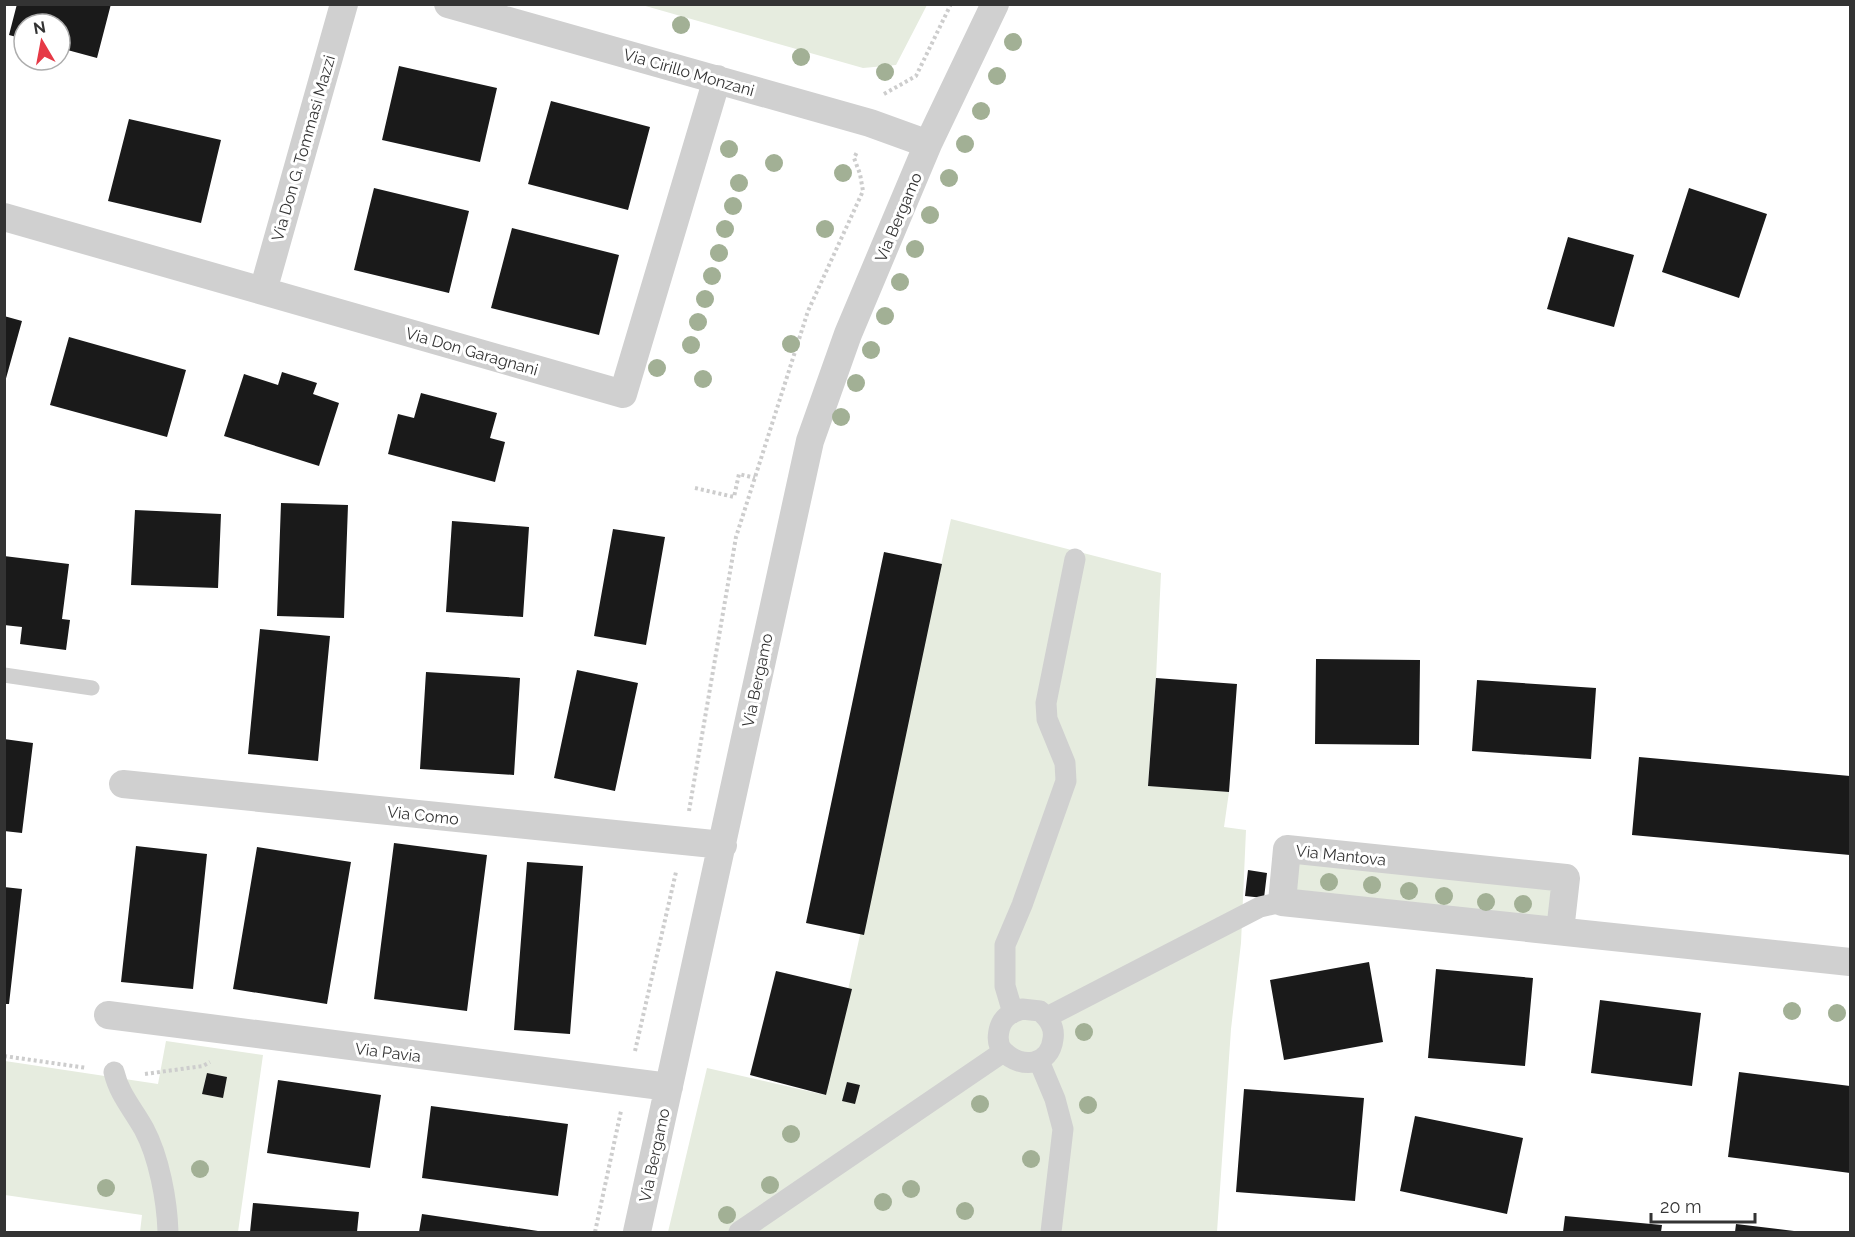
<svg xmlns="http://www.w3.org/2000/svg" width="1855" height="1237" viewBox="0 0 1855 1237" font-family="Raleway,sans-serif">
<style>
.green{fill:#e6ecdf}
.building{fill:#1a1a1a}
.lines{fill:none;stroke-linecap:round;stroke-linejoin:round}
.path{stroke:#cdcdcd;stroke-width:4;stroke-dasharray:3 3;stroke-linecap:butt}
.service{stroke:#d0d0d0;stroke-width:15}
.pedestrian{stroke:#d0d0d0;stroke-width:21}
.minor{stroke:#d0d0d0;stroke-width:28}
.tree{fill:#a2b095}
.labels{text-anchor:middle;stroke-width:6;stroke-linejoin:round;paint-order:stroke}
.street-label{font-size:16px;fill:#333;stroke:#fff}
</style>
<rect width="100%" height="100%" fill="#fff"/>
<path class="green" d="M642 5H927L896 65 863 68Z
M951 519 1161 573 1156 678 1148 785 1229 792 1224 827 1246 830 1241 943 1231 1029 1217 1232H668L707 1068 825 1095Z
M1287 849 1566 878 1560 931 1282 902Z
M166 1041 263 1055 238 1232H140L142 1215 5 1195V1061L158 1084Z"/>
<path class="building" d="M17 4H111L97 58 60 48V24H24V39L9 35Z
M399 66 497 88 480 162 382 140Z
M551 101 650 127 628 210 528 184Z
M129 119 221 140 201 223 108 201Z
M374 188 469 211 449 293 354 270Z
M1689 188 1767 214 1739 298 1662 272Z
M512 228 619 255 599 335 491 308Z
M1568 237 1634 255 1614 327 1547 309Z
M4 316 22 321 5 382H4Z
M69 337 186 370 167 437 50 405Z
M282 372 317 383 313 394 339 403 319 466 224 436 244 374 278 385Z
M421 393 497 413 490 438 505 442 495 482 388 454 398 414 414 418Z
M281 503 348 505 344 618 277 616Z
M135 510 221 514 218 588 131 585Z
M452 521 529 527 523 617 446 612Z
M613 529 665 537 646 645 594 636Z
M884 552 942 564 864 935 806 923Z
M4 556 69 564 62 619 70 620 66 650 20 644 22 627 4 625Z
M260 629 330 636 318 761 248 754Z
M1316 659 1420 660 1419 745 1315 744Z
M577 670 638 683 615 791 554 778Z
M426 672 520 678 514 775 420 769Z
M1156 678 1237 684 1229 792 1148 786Z
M1477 680 1596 688 1591 759 1472 751Z
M4 739 33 743 22 833 4 831Z
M1639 757 1850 776V855L1632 835Z
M394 843 487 855 467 1011 374 999Z
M136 846 207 854 193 989 121 982Z
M257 847 351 862 327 1004 233 989Z
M527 862 583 866 570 1034 514 1030Z
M1248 870 1267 873 1264 898 1245 896Z
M4 887 22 889 9 1004H4Z
M1369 962 1383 1042 1284 1060 1270 980Z
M1436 969 1533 978 1525 1066 1428 1058Z
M776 971 852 989 826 1095 750 1075Z
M1600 1000 1701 1013 1692 1086 1591 1073Z
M1739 1072 1850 1086V1173L1728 1157Z
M207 1073 227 1077 223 1098 202 1094Z
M278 1080 381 1095 370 1168 267 1153Z
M847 1082 860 1085 855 1104 842 1101Z
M1244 1089 1364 1098 1355 1201 1236 1192Z
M431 1106 568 1124 558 1196 422 1178Z
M1415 1116 1523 1138 1507 1214 1400 1191Z
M253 1203 359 1212 357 1232H250Z
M422 1214 538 1231V1232H419Z
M1565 1216 1662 1225 1661 1232H1563Z
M1736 1224 1794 1231V1232H1735Z"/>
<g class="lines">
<path class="path" d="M884 94 916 76 951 4
M695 488 734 497 739 474 755 478
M689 811 736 537 808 311 863 191 860 174 854 158 857 152
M635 1051 676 872
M4 1056 87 1068
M145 1074 203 1066 210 1062
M595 1232 621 1111"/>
<path class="service" d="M4 675 92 688"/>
<path class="pedestrian" d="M1022 1009 1040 1011C1049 1019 1055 1027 1053 1039 1050 1066 1021 1069 1004 1052 994 1043 998 1022 1009 1015 1012 1012 1017 1011 1022 1009Z
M1013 1013 1005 986V945L1022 905 1066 781 1065 763 1047 719 1046 703 1075 559
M1047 1017 1260 907 1282 902
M1039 1061 1055 1099 1063 1129 1051 1232
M114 1072C119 1094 133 1109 144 1129 159 1157 167 1200 168 1232
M739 1232 1003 1052"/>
<path class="minor" d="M448 4 870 123 928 144
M4 217 623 394 717 79
M263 291 344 4
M123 784 723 845
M1560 931 1566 878 1287 849 1282 902 1850 962
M108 1015 669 1087
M637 1232 810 441 848 334 928 144 995 4"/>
</g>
<g class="tree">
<circle cx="681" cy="25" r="9"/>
<circle cx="1013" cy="42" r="9"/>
<circle cx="801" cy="57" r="9"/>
<circle cx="885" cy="72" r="9"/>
<circle cx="997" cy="76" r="9"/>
<circle cx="981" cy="111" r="9"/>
<circle cx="965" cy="144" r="9"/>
<circle cx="729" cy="149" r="9"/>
<circle cx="774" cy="163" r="9"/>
<circle cx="843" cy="173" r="9"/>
<circle cx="949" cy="178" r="9"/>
<circle cx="739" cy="183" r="9"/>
<circle cx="733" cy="206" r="9"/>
<circle cx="930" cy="215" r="9"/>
<circle cx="725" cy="229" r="9"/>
<circle cx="825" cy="229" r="9"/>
<circle cx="915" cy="249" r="9"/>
<circle cx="719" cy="253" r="9"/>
<circle cx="712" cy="276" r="9"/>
<circle cx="900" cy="282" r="9"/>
<circle cx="705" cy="299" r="9"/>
<circle cx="885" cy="316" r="9"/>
<circle cx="698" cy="322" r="9"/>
<circle cx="791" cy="344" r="9"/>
<circle cx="691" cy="345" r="9"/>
<circle cx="871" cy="350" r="9"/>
<circle cx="657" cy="368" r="9"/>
<circle cx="703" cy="379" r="9"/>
<circle cx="856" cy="383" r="9"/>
<circle cx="841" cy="417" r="9"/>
<circle cx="1329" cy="882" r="9"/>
<circle cx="1372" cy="885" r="9"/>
<circle cx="1409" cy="891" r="9"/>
<circle cx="1444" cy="896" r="9"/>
<circle cx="1486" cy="902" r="9"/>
<circle cx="1523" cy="904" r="9"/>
<circle cx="1792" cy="1011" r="9"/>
<circle cx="1837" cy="1013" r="9"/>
<circle cx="1084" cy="1032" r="9"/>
<circle cx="980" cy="1104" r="9"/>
<circle cx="1088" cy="1105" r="9"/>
<circle cx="791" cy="1134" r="9"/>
<circle cx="1031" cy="1159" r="9"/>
<circle cx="200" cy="1169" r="9"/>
<circle cx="770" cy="1185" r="9"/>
<circle cx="106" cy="1188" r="9"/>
<circle cx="911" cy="1189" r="9"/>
<circle cx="883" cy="1202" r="9"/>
<circle cx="965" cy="1211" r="9"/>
<circle cx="727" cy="1215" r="9"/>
</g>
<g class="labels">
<g class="street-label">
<text transform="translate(689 72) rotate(16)" y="6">Via Cirillo Monzani</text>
<text transform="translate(303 148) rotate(-74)" y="6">Via Don G. Tommasi Mazzi</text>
<text transform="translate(898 217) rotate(-67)" y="6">Via Bergamo</text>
<text transform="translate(472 351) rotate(16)" y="6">Via Don Garagnani</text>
<text transform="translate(757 680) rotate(-78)" y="6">Via Bergamo</text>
<text transform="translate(423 815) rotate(6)" y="6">Via Como</text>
<text transform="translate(1341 855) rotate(6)" y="6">Via Mantova</text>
<text transform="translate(388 1052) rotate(7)" y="6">Via Pavia</text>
<text transform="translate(654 1155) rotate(-78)" y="6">Via Bergamo</text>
</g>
</g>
<rect width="1855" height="1237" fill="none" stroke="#333333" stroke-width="12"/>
<g transform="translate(42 42) rotate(350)"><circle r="28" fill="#ffffff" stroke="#adadad" stroke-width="1.5"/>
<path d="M0-4.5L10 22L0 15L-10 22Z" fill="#e63946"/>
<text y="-9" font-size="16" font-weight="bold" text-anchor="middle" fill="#333333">N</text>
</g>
<path d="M1651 1213v9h104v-9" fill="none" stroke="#333333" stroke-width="3"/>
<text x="1660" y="1213" font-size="18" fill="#333333" stroke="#ffffff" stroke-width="4.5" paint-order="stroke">20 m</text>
</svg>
